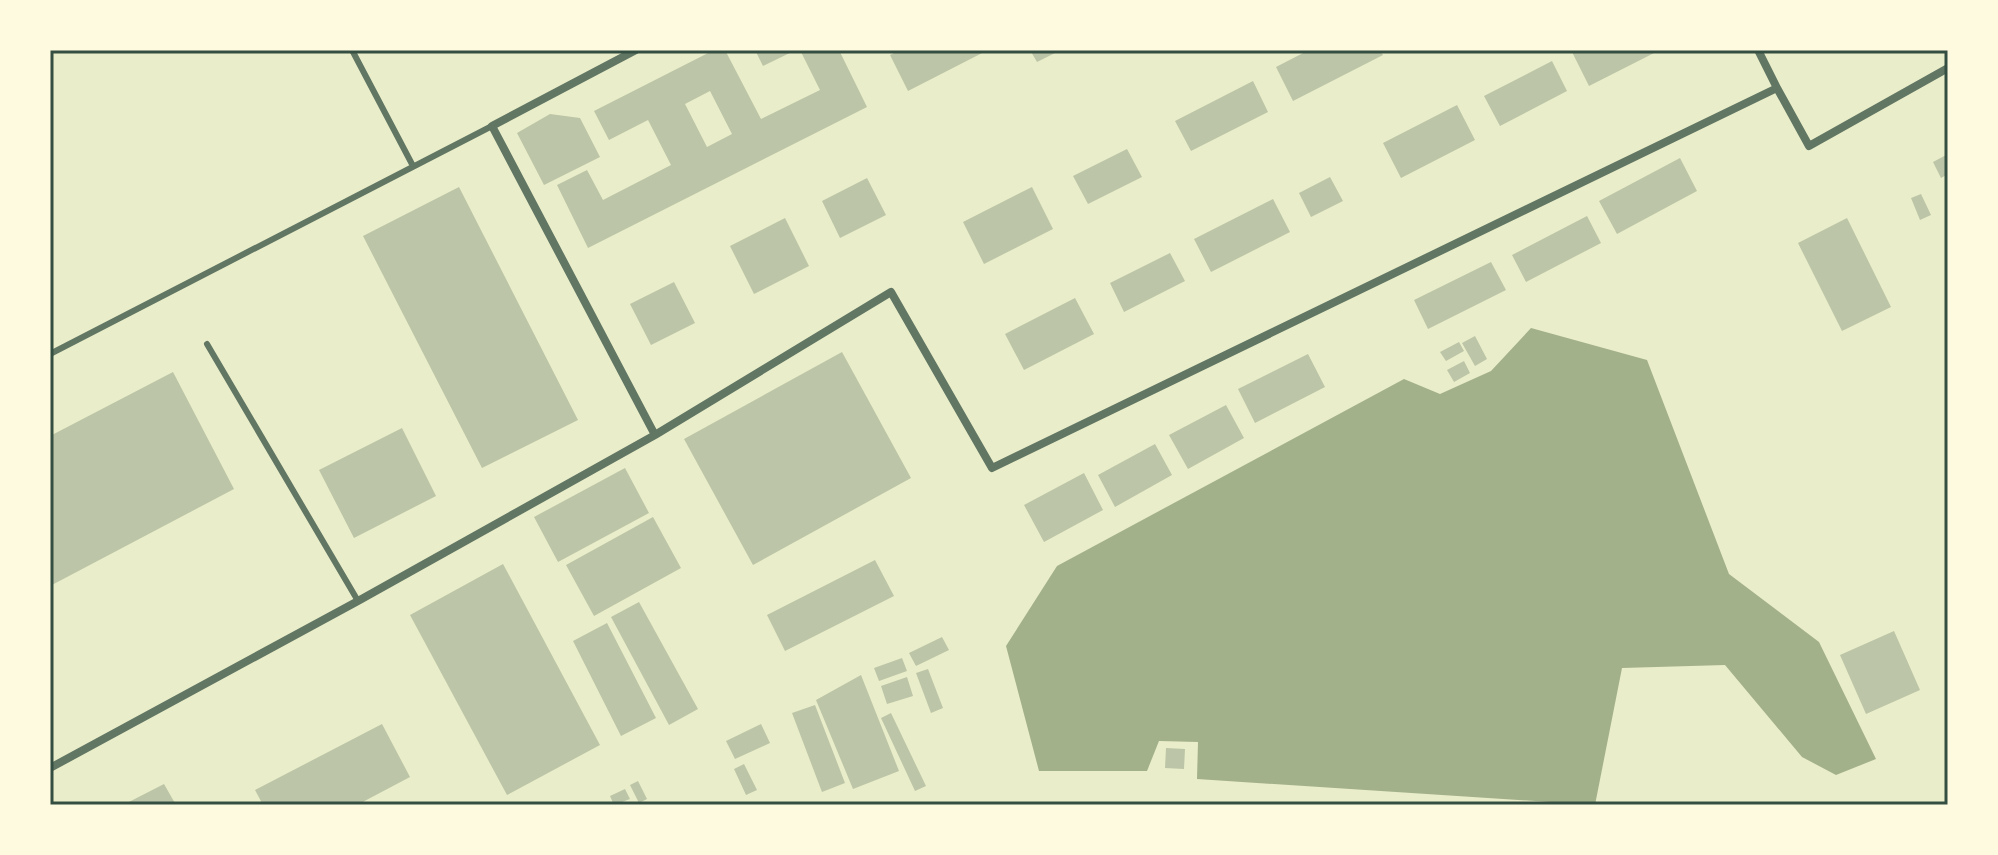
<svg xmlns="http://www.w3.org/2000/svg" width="1998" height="855" viewBox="0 0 1998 855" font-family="Signika,sans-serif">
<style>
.water{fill:#a3b18a}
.building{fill:#bcc5a7;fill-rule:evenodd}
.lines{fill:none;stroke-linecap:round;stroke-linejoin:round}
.service{stroke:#617663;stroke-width:6}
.minor{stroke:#617663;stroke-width:8}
.neatline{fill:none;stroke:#344e41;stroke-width:3}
</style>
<rect width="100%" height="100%" fill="#e9edc9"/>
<path class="water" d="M1531 328 1647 360 1729 574 1819 642 1876 759 1836 775 1802 757 1725 665 1622 668 1595 805 1197 779 1198 742 1159 741 1147 771H1039L1006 646 1057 566 1404 379 1440 394 1491 371Z"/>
<path class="building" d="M714 50H725L761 119 820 90 800 50H839L867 107 588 248 557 185 587 170 603 200 671 165 648 120 609 140 594 111ZM710 91 732 134 707 147 685 104Z
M755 50H796L763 66Z
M900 50H988L908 91 890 55Z
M1030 50H1061L1037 62Z
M1309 50H1380L1383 55 1293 101 1276 67Z
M1571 50H1660L1589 86Z
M1552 61 1567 91 1500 126 1484 96Z
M1253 81 1268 112 1191 151 1175 121Z
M1457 105 1475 140 1401 178 1383 143Z
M550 114 580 118 600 157 544 185 517 133Z
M1127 149 1142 177 1088 204 1073 176Z
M1948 154V174L1941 178 1933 162Z
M1680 158 1697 191 1617 234 1599 201Z
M1330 177 1343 201 1311 217 1299 193Z
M867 178 886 215 840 238 822 201Z
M459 187 578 420 482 468 363 236Z
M1032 187 1053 229 984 264 963 222Z
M1921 194 1931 215 1920 220 1911 198Z
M1273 199 1290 232 1211 272 1194 239Z
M1587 216 1601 243 1526 282 1512 255Z
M785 218 809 266 754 294 730 246Z
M1847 218 1891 307 1842 331 1798 243Z
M1170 253 1185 281 1124 312 1110 283Z
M1491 262 1506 290 1428 329 1414 300Z
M674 282 695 323 651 345 630 304Z
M1075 298 1094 334 1024 370 1005 334Z
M1475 336 1487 359 1475 366 1462 343Z
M1459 342 1464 351 1446 361 1440 352Z
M842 352 911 478 753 565 684 439Z
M1308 354 1325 387 1255 423 1238 389Z
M1464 361 1470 373 1454 382 1447 370Z
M173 372 234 489 50 586V436Z
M1226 405 1244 438 1188 469 1169 435Z
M402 428 436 496 354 538 319 470Z
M1155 444 1172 475 1115 507 1098 475Z
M625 468 649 513 558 562 534 517Z
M1084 473 1103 510 1044 542 1024 505Z
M653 517 681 568 594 616 566 565Z
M875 560 894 596 785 651 767 615Z
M503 564 600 745 507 795 410 615Z
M639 602 698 709 669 725 611 617Z
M607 623 656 718 621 736 573 641Z
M1894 631 1920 690 1866 714 1840 655Z
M942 637 949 650 916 666 909 653Z
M902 658 907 671 879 681 874 668Z
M928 669 943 708 931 713 916 673Z
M861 675 899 771 853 789 816 700Z
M907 677 913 696 887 704 881 686Z
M815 705 845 783 822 792 792 713Z
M891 713 926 786 915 791 881 718Z
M382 724 410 777 357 805H263L255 790Z
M761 724 770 743 735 759 726 741Z
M1166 748 1185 749 1184 769 1165 768Z
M744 764 757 790 746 795 734 769Z
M638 781 647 799 639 803 630 785Z
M164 784 176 805H123Z
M625 789 630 799 614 805 610 796Z"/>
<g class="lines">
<path class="service" d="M352 50 413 166
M207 344 358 601
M50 354 492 126"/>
<path class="minor" d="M636 50 492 126 655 435
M1777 88 1809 146 1948 68
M50 768 358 601 655 435 891 292 992 468 1777 88 1758 50"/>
</g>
<rect width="1998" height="855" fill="none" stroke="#fefae0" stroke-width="104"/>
<rect x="52" y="52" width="1894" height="751" class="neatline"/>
</svg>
